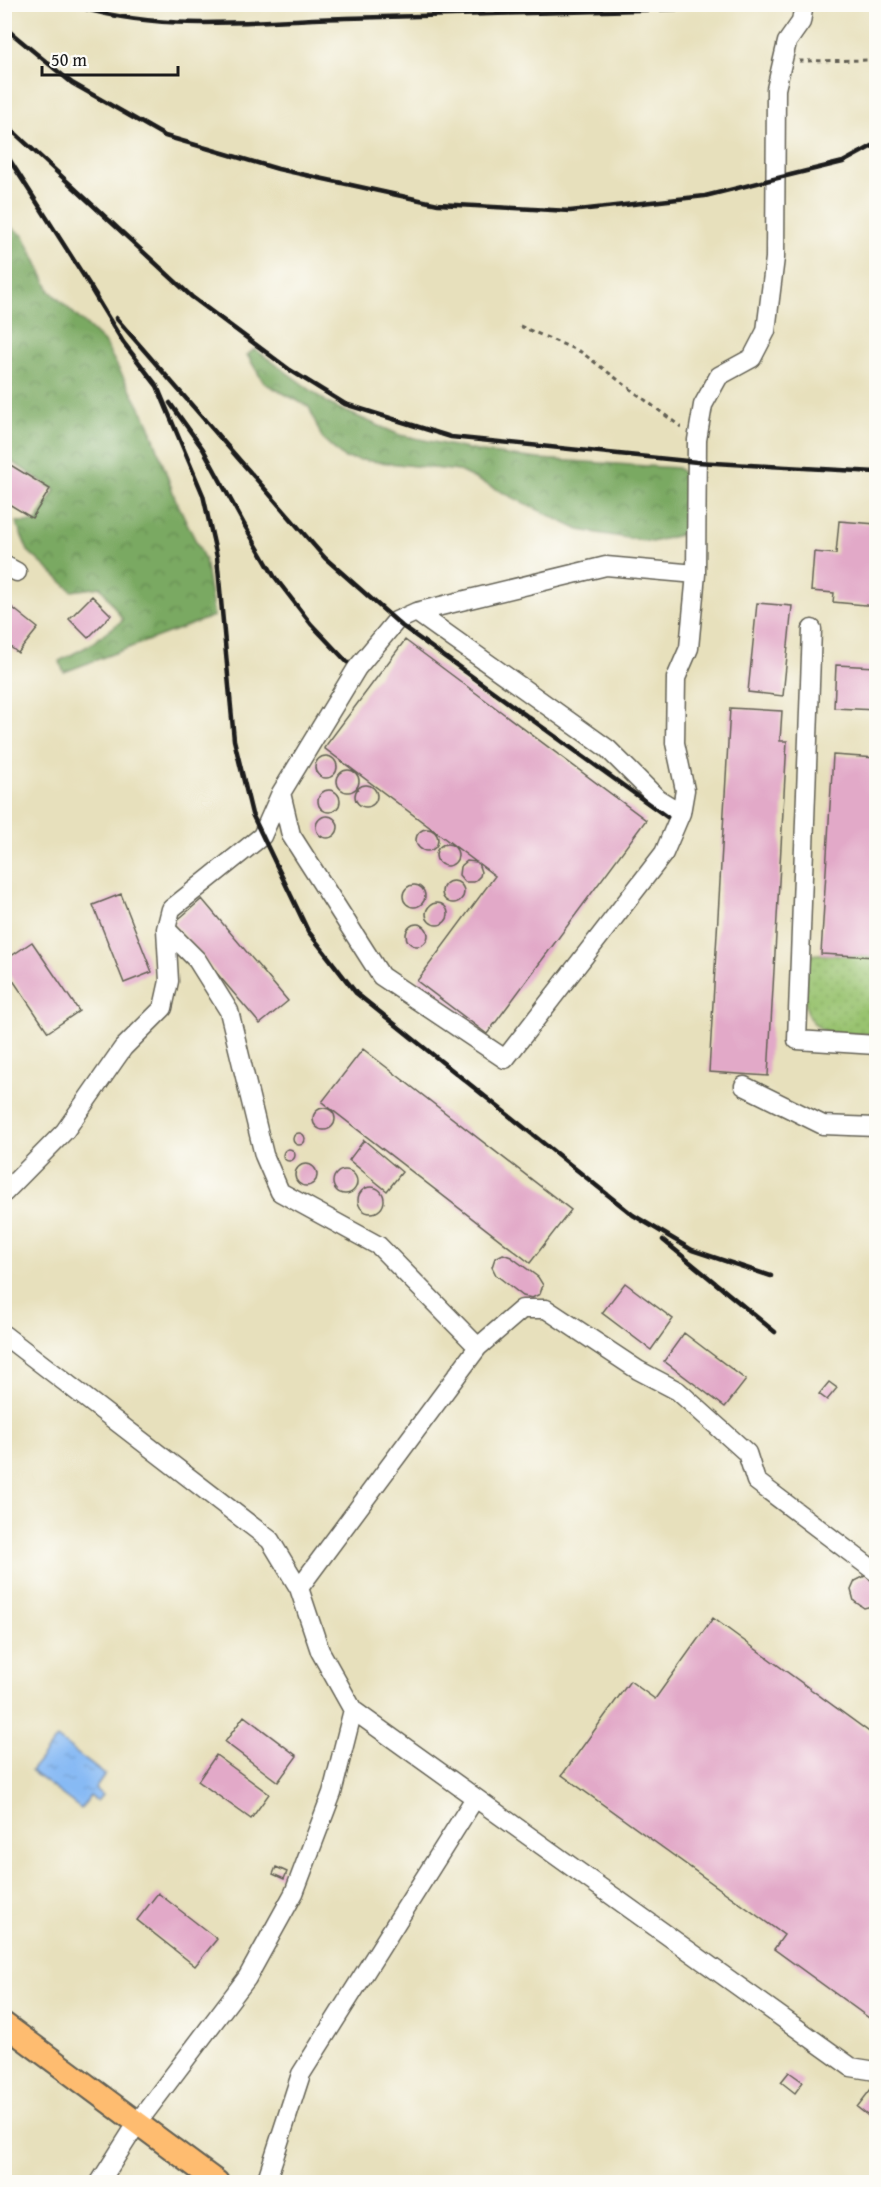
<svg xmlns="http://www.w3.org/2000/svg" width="881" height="2187" viewBox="0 0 881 2187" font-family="'Gentium Book Plus',serif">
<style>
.grass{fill:url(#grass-dots);stroke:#5a7046;stroke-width:1.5}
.forest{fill:url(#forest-crowns);stroke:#4b623f;stroke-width:1.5}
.water{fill:url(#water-ripples);stroke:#526b88;stroke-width:1.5}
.building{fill:#e2a9c8}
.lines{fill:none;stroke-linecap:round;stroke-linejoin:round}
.minor-casing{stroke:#636154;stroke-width:21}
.major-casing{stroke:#636154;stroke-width:26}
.path{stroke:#636154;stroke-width:3;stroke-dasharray:4.5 4.5;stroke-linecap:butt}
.minor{stroke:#fff;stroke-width:18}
.major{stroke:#febc70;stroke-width:22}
.rail{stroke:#1c1c1c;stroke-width:4.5}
</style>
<defs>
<pattern id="grass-dots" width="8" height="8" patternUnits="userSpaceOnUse" patternTransform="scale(1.5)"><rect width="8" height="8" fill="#99c36f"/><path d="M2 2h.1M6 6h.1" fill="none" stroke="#83a760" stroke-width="1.8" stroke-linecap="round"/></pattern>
<pattern id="forest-crowns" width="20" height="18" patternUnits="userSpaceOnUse" patternTransform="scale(1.5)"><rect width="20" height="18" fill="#7aa962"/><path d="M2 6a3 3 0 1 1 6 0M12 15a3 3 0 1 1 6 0" fill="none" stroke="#638950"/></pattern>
<pattern id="water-ripples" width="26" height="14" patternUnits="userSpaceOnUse" patternTransform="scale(1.5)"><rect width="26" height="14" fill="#87baf4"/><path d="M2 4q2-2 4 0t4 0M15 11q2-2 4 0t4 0" fill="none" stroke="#749fd1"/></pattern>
</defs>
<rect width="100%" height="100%" fill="#fdfcf7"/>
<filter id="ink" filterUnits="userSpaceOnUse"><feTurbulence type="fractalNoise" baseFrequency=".0167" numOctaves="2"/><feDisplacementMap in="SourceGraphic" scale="12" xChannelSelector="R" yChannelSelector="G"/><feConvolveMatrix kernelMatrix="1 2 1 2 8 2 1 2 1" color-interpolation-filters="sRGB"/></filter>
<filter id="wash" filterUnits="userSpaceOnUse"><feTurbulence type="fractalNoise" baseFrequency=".008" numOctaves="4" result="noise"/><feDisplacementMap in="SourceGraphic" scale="24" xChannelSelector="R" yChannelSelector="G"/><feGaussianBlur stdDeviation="1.35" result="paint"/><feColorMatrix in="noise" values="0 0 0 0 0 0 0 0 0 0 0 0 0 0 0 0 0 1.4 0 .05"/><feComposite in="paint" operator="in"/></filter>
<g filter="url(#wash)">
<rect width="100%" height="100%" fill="#e7e0bc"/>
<path class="grass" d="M821 954 876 957V1034C865 1034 834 1035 825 1031 796 1018 806 980 808 955Z"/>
<path class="forest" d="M5 223 24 236 50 291 104 342 149 424 175 498 205 560 214 616 64 672 59 661 88 646 123 620 101 587 72 591 28 551 16 522H36L55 490 5 457Z
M255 349 331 405 400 435 482 452 539 459 678 468 689 478 690 523 683 534 652 542 579 530 459 471 344 458 322 438 309 407 264 383 247 355Z"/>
<path class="water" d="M57 1738 105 1775 95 1789 102 1795 97 1801 90 1796 81 1809 31 1771Z"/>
<g id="blocks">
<path class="building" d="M4 461 50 489 32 518 4 501Z
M839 521 876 524V606L833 602 834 593 811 591 814 552 836 554Z
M92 596 111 615 88 638 69 619Z
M4 601 38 628 18 653 4 642Z
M757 603 792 606 783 696 748 692Z
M405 640 646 820 487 1034 417 981 495 876 478 863 481 872 480 876 474 882H465L459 875 460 867 467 861 476 862 324 748Z
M836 665 876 667V710L834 708Z
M730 708 782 711 780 741H787L768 1076 709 1072Z
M833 755 876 758V957L821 954Z
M315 767a11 11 0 1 1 22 0a11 11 0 1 1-22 0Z
M337 781a11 11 0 1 1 22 0a11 11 0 1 1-22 0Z
M355 796a11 11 0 1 1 22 0a11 11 0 1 1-22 0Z
M318 801a11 11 0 1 1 22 0a11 11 0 1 1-22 0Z
M316 827a11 11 0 1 1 22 0a11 11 0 1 1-22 0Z
M416 840a11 11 0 1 1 22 0a11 11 0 1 1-22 0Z
M436 855a11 11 0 1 1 22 0a11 11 0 1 1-22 0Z
M442 892a11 11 0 1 1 22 0a11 11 0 1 1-22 0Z
M403 896a11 11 0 1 1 22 0a11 11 0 1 1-22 0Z
M121 894 152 972 124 983 93 905Z
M202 899 288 1001 260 1024 174 923Z
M426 914a11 11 0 1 1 22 0a11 11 0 1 1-22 0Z
M406 935a11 11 0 1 1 22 0a11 11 0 1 1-22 0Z
M32 942 79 1011 48 1032 4 967V961Z
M363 1049 571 1210 530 1263 322 1102Z
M313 1119a11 11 0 1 1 22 0a11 11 0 1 1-22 0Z
M293 1139a6 6 0 1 1 12 0a6 6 0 1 1-12 0Z
M364 1140 402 1172 387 1191 349 1160Z
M283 1155a6 6 0 1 1 12 0a6 6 0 1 1-12 0Z
M295 1175a11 11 0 1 1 22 0a11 11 0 1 1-22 0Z
M333 1182a12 12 0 1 1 24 0a12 12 0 1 1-24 0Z
M358 1200a13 13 0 1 1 26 0a13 13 0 1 1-26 0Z
M503 1254 511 1257 538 1277 543 1285 540 1294 532 1298 523 1296 496 1275 492 1267 495 1258Z
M625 1283 673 1319 651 1350 602 1313Z
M684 1333 746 1380 725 1407 664 1361Z
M829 1382 837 1388 827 1400 819 1394Z
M867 1575 876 1578V1605L864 1608 854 1601 851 1590 855 1581Z
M713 1618 876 1737V2023L774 1949 784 1935 562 1775 630 1681 655 1699Z
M244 1716 297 1756 278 1782 225 1742Z
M216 1755 269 1794 251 1819 198 1781Z
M276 1867 287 1872 284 1879 273 1874Z
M158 1893 217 1939 195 1966 137 1920Z
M789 2072 803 2082 795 2093 781 2082Z
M871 2089 876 2093V2122L857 2107Z"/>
</g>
</g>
<g filter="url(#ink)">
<use href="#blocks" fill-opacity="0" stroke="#636154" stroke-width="1.5"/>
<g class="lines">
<g class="minor-casing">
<path id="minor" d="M4 565 17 572
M416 612 608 749 658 799 681 813
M812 629 797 1040 876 1045
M281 793 291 835 381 976 505 1059 664 853 681 813 685 790 675 743 676 678 689 648 696 574 697 440 703 405 719 376 752 358 766 331 775 258 776 89 787 42 801 22 804 4
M166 929 197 960 229 1011 264 1155 280 1192 379 1246 478 1347 299 1588
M744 1086 823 1125 876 1127
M4 1193 65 1131 123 1048 163 1008 169 981 166 929 171 909 262 836 281 793 357 668 396 621 416 612 606 566 696 574
M4 1335 270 1540 299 1588 320 1651 353 1710 851 2067 876 2071
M478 1347 522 1309H546L638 1370 678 1391 747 1453 756 1481 876 1572
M100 2182 138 2122 247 1978 294 1893 332 1793 353 1710
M266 2182 301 2074 475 1798"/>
</g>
<g class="major-casing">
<path id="major" d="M4 2024 217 2182"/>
</g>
<path class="path" d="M799 61 876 60
M520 326 581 352 681 427"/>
<use href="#minor" class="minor"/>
<use href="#major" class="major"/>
<path class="rail" d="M70 4C158 34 254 20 345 18 481 14 617 11 754 7
M4 27 72 83 165 136 278 169 438 204 570 211 705 196 843 162 876 144
M4 123 192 297 290 370 345 404 451 437 697 462 876 472
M4 151 96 295
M91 289 123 342 157 386 203 495 217 557 234 740 252 814 308 931 356 993 633 1215 692 1250 771 1276
M116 318 325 558 402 626 667 817
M170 403 203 449 245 526 274 576 311 624 347 662
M663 1240 775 1332"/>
</g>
</g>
<rect width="881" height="2187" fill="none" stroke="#fdfcf7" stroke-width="24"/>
<path d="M42 66v9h136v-9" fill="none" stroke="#1c1c1c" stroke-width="3"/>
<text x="51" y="66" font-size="18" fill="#1c1c1c" stroke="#fdfcf7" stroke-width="4.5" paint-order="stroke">50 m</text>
</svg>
